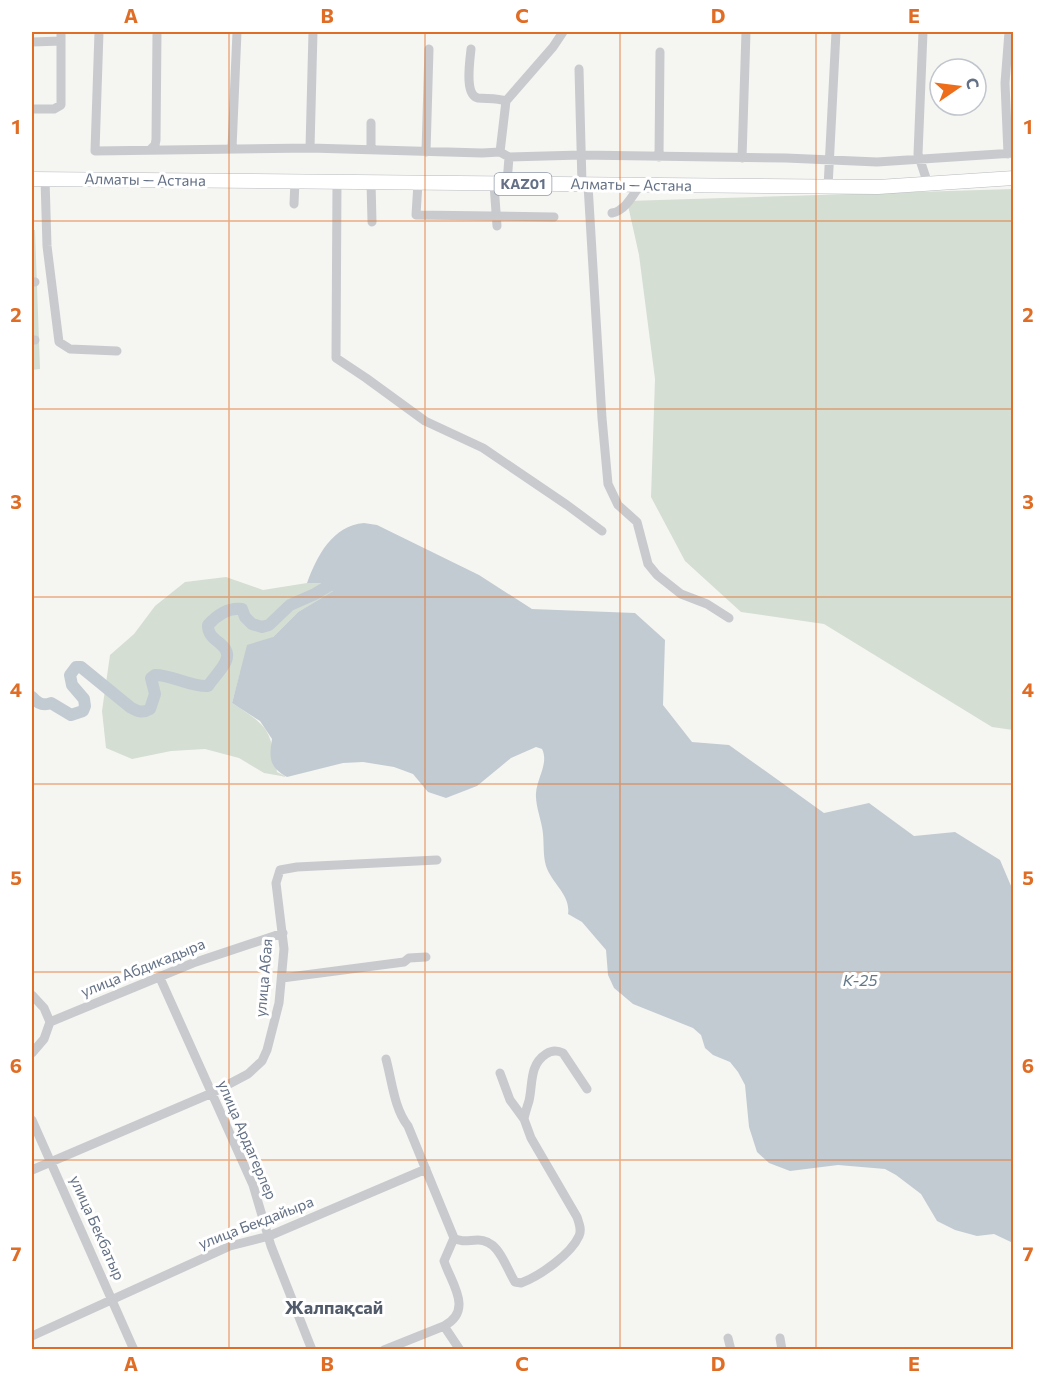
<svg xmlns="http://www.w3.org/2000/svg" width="1045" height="1381" viewBox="0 0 1045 1381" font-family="Commissioner,sans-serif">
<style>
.green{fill:#d5ded3}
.water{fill:#c3cbd2}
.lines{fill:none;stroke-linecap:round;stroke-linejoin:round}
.river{stroke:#c3cbd2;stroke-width:12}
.highway-casing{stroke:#b7babe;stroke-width:15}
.minor{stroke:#c8cace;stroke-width:9}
.highway{stroke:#fff;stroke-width:14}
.grid{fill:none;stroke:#e06d25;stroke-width:1.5;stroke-opacity:0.55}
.labels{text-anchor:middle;stroke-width:6;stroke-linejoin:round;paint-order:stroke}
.shield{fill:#fff;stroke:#929baa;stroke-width:1.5}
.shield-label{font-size:14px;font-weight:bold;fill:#637085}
.street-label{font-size:15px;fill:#637085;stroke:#fff}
.water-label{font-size:16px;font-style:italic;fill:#637989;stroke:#fff}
.quarter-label{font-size:18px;font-weight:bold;fill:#515b6a;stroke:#fff}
.neatline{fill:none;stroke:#e06d25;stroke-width:2}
.grid-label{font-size:20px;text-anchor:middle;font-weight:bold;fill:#e06d25}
</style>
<rect width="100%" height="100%" fill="#f5f6f2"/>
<path class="green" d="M1013 189V730L992 727 824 624 741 612 685 561 651 497 655 379 639 255 627 201Z
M32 230H35L40 369 32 370Z
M226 577 263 590 307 583 346 584 298 612 273 637 240 673 232 703C269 727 270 728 277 772L287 777 264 773 239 758 205 749 171 751 132 759 106 748 102 711 110 655 134 634 155 606 185 582Z"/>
<path class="water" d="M364 523 377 525 479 575 532 609 635 613 665 640 663 705 692 742 729 745 824 813 869 803 914 836 955 832 1000 860 1014 893 1013 1243 994 1234 977 1236 955 1230 937 1221 921 1194 896 1175 885 1169 838 1165 790 1171 769 1163 757 1152 749 1127 745 1085 738 1072 730 1062 713 1055 705 1048 701 1035 693 1028 633 1004 614 988 608 975 606 950 582 922 568 914C571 895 552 884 546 866 543 855 544 845 543 834 542 821 535 806 536 793 537 778 549 763 542 749L536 747 511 758 477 786 446 798 428 792 413 774 394 767 363 762 343 763 287 777C269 767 269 758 272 739L260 721 232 703 247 645 273 637 298 612 345 584 307 583C317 556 332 526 364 523Z"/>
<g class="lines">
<path class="river" d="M32 697C38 704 43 706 51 703L71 715 83 711 85 706 84 699 72 685 70 675 76 667H81L130 707C137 711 142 714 150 709L155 694 151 678 155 675C173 675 190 687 208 686 213 678 226 666 227 657 229 643 207 641 208 625 217 615 228 607 242 609L245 617 252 624 262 627 269 625 290 605 315 594 330 585 362 584"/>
<g class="highway-casing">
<path id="highway" d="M32 179 878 187 1014 178"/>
</g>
<path class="minor" d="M99 32 95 151 310 148 482 153 500 152 509 157 581 155 786 158 877 162 1014 153
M923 32 918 154 928 184
M32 42 61 41
M471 49C470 61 464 95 478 98 487 99 497 98 506 101
M579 69 582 184
M32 109H54L61 105V32
M232 148 237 32
M310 148 313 32
M151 149 155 145 156 140 157 32
M371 149V123
M426 152 429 49
M500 152 506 101 553 47 563 32
M1008 154 1005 83 1009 32
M659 157 660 52
M742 158 746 32
M45 179 47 246 59 342 70 349 117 351
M337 182 336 358 366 378 425 421 483 448 567 505 602 531
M371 182 372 222
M418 183 416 215 554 217
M507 183 509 157
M494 184 497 226
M588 185 602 418 608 484 618 505 637 522 648 564 657 575 681 594 707 604 729 618
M828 187 836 32
M294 204 295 181
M612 213C625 211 633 195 640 185
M32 282H35
M32 340H35
M160 978 253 1185 271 1246 312 1350
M282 978 404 962 409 958 426 957
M32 995 44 1008 50 1022
M32 1053 44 1039 50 1022 193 963 283 933
M386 1059C392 1081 394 1108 408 1126L454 1238C462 1243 469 1240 478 1240 499 1240 505 1266 515 1282L521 1283C540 1276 571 1254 579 1236 582 1230 579 1223 577 1217L531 1138 524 1119 510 1100 500 1073
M524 1119C525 1113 527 1107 529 1101 533 1084 529 1065 546 1054 552 1050 557 1050 563 1053L587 1089
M32 1120 134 1350
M32 1170 212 1093 248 1074 262 1061 267 1050 279 1003 284 949 276 883 280 870 297 867 437 860
M444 1326 460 1350
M32 1336 230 1246 269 1236 426 1169
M728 1338 731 1350
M780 1338 782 1350
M384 1350 444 1326C474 1310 451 1283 444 1261L454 1238"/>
<use href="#highway" class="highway"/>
</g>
<path class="grid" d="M229 32V1350M425 32V1350M620 32V1350M816 32V1350M32 221H1014M32 409H1014M32 597H1014M32 784H1014M32 972H1014M32 1160H1014"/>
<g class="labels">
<rect class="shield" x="494.5" y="173" width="57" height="22" rx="4.5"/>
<g class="shield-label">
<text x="523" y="189">KАZ01</text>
</g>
<g class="street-label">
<text transform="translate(145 180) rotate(1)" y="5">Алматы — Астана</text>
<text transform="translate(631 185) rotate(1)" y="5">Алматы — Астана</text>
<text transform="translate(143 968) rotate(-22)" y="5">улица Абдикадыра</text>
<text transform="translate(264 978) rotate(-85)" y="5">улица Абая</text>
<text transform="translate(247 1140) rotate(67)" y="5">улица Ардагерлер</text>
<text transform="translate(256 1223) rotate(-21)" y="5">улица Бекдайыра</text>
<text transform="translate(97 1228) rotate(66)" y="5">улица Бекбатыр</text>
</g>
<g class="water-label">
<text x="860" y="986">К-25</text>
</g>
<g class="quarter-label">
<text x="334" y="1314">Жалпақсай</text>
</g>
</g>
<rect width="1045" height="1381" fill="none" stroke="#ffffff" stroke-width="66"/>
<g transform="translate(958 87) rotate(76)"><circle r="28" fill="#ffffff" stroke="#c1c6ce" stroke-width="1.5"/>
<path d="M0-4.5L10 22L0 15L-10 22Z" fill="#ee6d1a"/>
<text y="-9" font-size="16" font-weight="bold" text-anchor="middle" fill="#637085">С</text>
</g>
<rect x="33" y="33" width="979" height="1315" class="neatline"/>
<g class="grid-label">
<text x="131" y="23">A</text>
<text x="327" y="23">B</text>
<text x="522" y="23">C</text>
<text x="718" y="23">D</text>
<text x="914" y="23">E</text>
<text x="16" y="134">1</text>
<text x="1028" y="134">1</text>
<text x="16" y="322">2</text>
<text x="1028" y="322">2</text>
<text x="16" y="509">3</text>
<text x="1028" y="509">3</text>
<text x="16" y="697">4</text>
<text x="1028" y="697">4</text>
<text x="16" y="885">5</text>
<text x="1028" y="885">5</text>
<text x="16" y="1073">6</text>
<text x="1028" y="1073">6</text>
<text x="16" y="1261">7</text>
<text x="1028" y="1261">7</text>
<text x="131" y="1371">A</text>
<text x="327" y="1371">B</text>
<text x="522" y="1371">C</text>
<text x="718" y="1371">D</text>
<text x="914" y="1371">E</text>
</g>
</svg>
